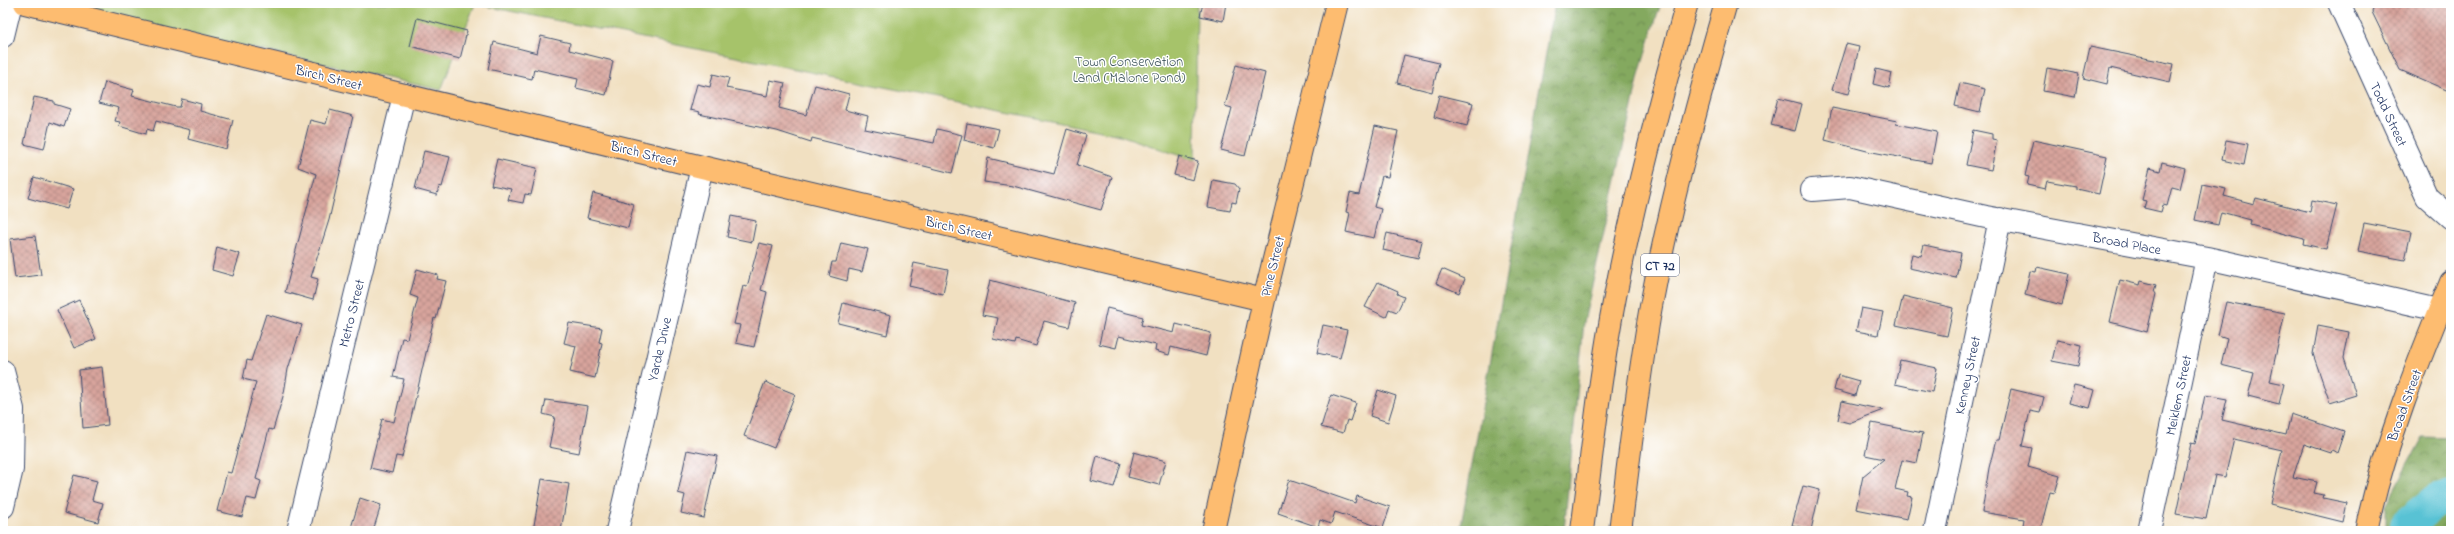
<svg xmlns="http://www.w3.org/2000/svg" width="2454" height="534" viewBox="0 0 2454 534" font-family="'Indie Flower',sans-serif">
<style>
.forest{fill:url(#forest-crowns);stroke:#506c5e}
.green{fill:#a6c36a;stroke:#607964}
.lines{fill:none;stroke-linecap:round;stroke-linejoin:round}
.river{stroke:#58c2d4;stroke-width:34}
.building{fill:url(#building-cross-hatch)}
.minor-casing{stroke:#3b4a6d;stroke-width:24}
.major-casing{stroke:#3b4a6d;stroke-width:24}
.highway-casing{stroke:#3b4a6d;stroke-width:24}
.minor{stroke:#fff;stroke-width:22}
.major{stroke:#fdbc70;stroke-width:22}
.highway{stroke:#fdbc70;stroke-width:22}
.labels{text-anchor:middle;stroke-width:3;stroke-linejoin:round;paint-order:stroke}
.shield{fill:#fff;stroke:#5f6d8e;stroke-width:1}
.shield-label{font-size:13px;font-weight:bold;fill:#1b2f5e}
.park-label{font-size:14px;fill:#455b62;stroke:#fff}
.street-label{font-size:14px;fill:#1b2f5e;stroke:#fff}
</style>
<defs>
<pattern id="forest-crowns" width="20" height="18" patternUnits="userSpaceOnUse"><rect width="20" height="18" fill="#84a95e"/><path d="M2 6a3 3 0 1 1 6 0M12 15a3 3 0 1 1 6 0" fill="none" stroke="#6b8a51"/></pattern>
<pattern id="building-cross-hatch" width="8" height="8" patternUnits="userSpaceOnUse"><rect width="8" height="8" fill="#d8a49c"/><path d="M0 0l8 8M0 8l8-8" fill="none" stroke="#ae8682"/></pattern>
</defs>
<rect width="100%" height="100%" fill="#fff"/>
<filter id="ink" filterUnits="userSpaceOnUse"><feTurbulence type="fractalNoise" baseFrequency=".025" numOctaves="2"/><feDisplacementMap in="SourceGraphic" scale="8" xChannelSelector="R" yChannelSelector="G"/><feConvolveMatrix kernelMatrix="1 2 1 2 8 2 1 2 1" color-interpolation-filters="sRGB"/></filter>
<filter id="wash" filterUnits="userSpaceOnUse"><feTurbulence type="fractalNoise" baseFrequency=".012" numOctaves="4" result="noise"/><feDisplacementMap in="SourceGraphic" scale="16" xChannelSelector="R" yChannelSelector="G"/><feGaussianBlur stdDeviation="0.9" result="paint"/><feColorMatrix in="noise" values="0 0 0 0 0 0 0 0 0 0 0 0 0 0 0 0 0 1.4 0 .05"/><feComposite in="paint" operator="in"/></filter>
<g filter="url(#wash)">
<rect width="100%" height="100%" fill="#f1e0c1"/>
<path class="forest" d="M1555 3H1661L1640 71 1584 322 1564 531H1460Z
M2423 437 2451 438V531H2386V505Z"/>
<path class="green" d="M50 3H1197L1195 161 1120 135 475 4 441 90Z"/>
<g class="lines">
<path class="river" d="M2405 531 2407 525 2438 500 2451 497"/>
</g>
<g id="blocks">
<path class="building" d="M1203 3H1226L1223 21 1200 16Z
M2376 3H2451V92L2400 70 2372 12Z
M417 18 467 31 460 59 410 46Z
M541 36 570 43 569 50 613 61 606 95 576 88 578 79 534 69 532 79 488 69 494 42 537 53Z
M1846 44 1859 47 1849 94 1832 90Z
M2090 47 2174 64 2170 82 2110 68 2107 84 2083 78Z
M1404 55 1439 63 1432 92 1397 83Z
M1236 65 1265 73 1245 156 1221 150 1232 108 1225 106Z
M2047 68 2079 74 2075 97 2043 91Z
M1876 69 1892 73 1889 88 1873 84Z
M713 74 729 78 726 88 767 96 770 80 785 83 779 108 806 115 815 85 849 94 845 110 868 116 865 129 934 143 937 129 962 135 952 173 812 138 811 142 777 131 699 114 700 112 690 110 697 84 710 87Z
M105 82 134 90 132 96 176 107H180L182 99 201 104 200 111 233 120 226 149 188 139 190 130 156 121 153 131 147 129 146 134 119 126 120 122 115 121 119 108 99 103Z
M1960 83 1985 89 1980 112 1955 106Z
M1439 95 1473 103 1467 126 1434 117Z
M34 97 54 101V104L70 109 64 127 50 122 44 149 24 144Z
M1778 98 1802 104 1795 131 1771 125Z
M1832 108 1897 121 1896 124 1937 132 1931 163 1867 151 1825 140Z
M330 110 353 116 329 220 311 277 318 279 313 300 285 292 316 174 298 167 310 120 326 124Z
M967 123 999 129 994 148 964 140Z
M1375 126 1398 131 1388 177 1382 176 1374 207 1381 209 1374 238 1346 232 1350 213 1346 212 1350 193 1359 195Z
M1067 129 1086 135 1077 165 1112 177 1101 210 1013 186 984 182 988 158 1054 174Z
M1973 130 1992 134V139L1997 140 1991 170 1966 165Z
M2033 140 2107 156 2099 194 2076 189V186L2047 181 2045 189 2027 185 2029 177 2025 176Z
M2226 140 2248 144 2244 165 2222 160Z
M424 151 450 157 442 187 439 186 437 195 415 189Z
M1179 156 1198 161 1193 180 1174 175Z
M497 159 537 168 531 195 525 194 523 203 508 200 511 189 491 185Z
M2162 162 2185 168 2180 189 2172 187 2167 206 2163 205 2161 212 2144 208 2146 201 2142 200 2150 168 2160 171Z
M34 177 73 189 67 209 28 198Z
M1213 180 1235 184 1239 189 1236 203 1232 202 1230 211 1208 207Z
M2202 184 2226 189 2224 196 2254 204 2256 198 2310 212 2312 200 2337 205 2326 249 2303 244 2304 239 2250 225 2251 220 2221 212 2218 225 2195 220Z
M593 193 634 204 628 228 587 218Z
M731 216 756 221 752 242 727 237Z
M2364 223 2411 232 2405 260 2358 251Z
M1387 233 1422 241 1418 258 1383 250Z
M35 236 41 275 15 278 10 239Z
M759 243 773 246 761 290 767 292 754 347 736 343 740 325 734 324 743 286 747 287Z
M841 243 868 249 862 272 849 269 847 281 829 276 832 262H836Z
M1924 245 1961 253 1956 278 1909 268 1912 254 1921 256Z
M217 247 240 254 233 276 212 270Z
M914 263 948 270 943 294 909 286Z
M2037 267 2069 274 2062 305 2025 295 2030 271 2036 272Z
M417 269 438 275 437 279 446 281 436 319 434 318 402 457 396 456 392 473 370 468 382 419 394 422 404 379 393 377 402 338 407 339 418 298 410 295Z
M1442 269 1465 279 1459 293 1436 283Z
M990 280 1075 303 1069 327 1044 321 1036 346 1016 340 1015 344 993 339 998 318 982 315Z
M2120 280 2140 285 2141 281 2156 285 2154 291 2156 294 2147 332 2110 322Z
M1378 282 1398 291 1397 294 1404 297 1397 312 1389 309 1386 317 1365 307Z
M1903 296 1953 308 1947 336 1896 325Z
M79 300 96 339 74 348 57 310Z
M2226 302 2285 313 2270 381 2284 384 2279 404 2248 396 2254 373 2221 365 2227 338 2218 335Z
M843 303 891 315 887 335 838 323Z
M1107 308 1143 317 1141 325 1174 333 1176 324 1211 333 1206 356 1171 347 1169 355 1155 351 1156 345 1119 336 1116 348 1099 344Z
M1861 308 1883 312 1878 335 1856 331Z
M266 314 302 325 288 369 284 393 273 430 269 429 256 479 261 481 256 500 247 498 242 517 217 511 227 472 231 473 256 382 243 379 247 360 251 361Z
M569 323 602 328 599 342 602 343 595 378 570 372 576 346 564 343Z
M1323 325 1347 330 1340 358 1317 353Z
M2318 326 2349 332 2344 358 2356 395 2330 403 2313 354Z
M2057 340 2082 345 2078 366 2052 361Z
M1900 360 1937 368 1932 392 1895 384Z
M102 367 108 425 83 428 79 370Z
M1838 375 1859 381 1855 396 1834 390Z
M765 382 795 394 774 448 744 436Z
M2074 385 2095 390 2090 408 2069 403Z
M2011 389 2044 397 2040 413 2030 411 2022 446 2032 448 2028 467 2060 476 2055 493 2050 492 2040 531H2022L2024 519 1982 512 1989 468 1996 440H1999Z
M1378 390 1396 396 1388 422 1370 416Z
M1331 395 1356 403 1350 421 1347 420 1343 433 1321 427Z
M2205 395 2227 399 2222 420 2286 435 2291 414 2344 432 2337 453 2332 450 2331 453 2304 444 2293 477 2317 482 2314 493 2324 495 2323 498 2347 503 2343 522 2270 504 2282 450 2234 439 2225 477 2215 475 2206 519 2176 514 2191 443 2195 444Z
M546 400 588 406 579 453 549 447 555 417 543 414Z
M1842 401 1883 410 1849 423 1838 420Z
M1872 423 1923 433 1917 463 1902 460 1895 489 1908 492 1907 496 1912 497 1907 519 1856 509 1863 476 1884 459 1865 455Z
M687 450 717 456 704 518 681 513 685 495 678 493Z
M1134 452 1166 461 1159 485 1128 477Z
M1097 456 1121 463 1114 487 1091 481Z
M74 475 97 481 92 500 103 503 98 522 64 513Z
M542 479 569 484 561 531H533Z
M1289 480 1355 503 1357 496 1390 507 1383 528 1335 512 1331 524 1320 520 1318 527 1278 513Z
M1803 486 1820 490 1811 530 1792 525Z
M360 498 381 505 373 531H350Z"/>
</g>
</g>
<g filter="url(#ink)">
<use href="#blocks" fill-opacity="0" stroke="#3b4a6d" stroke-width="1"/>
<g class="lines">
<g class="minor-casing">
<path id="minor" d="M2339 3 2427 197 2451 218
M3 36 11 3
M1812 190 1850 187 1986 217 2207 258 2439 310
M3 371 13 409 12 469 3 507
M298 531 404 95
M617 531 702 167
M1935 531 2000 219
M2149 531 2207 258"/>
</g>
<g class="major-casing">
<path id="major" d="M25 3 702 167 1264 300
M1213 531 1264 300 1337 3
M2366 531C2384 446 2418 362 2451 282"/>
</g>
<g class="highway-casing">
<path id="highway" d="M1582 531C1592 453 1600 374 1615 297 1634 198 1660 100 1687 3
M1620 531C1629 456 1638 381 1651 306 1670 204 1697 103 1726 3"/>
</g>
<use href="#minor" class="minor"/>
<use href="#major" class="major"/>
<use href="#highway" class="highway"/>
</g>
</g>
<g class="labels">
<rect class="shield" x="1641" y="254" width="38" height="22" rx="3"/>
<g class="shield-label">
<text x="1660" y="270">CT 72</text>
</g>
<g class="park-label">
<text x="1129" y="66">Town Conservation<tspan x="1129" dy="16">Land (Malone Pond)</tspan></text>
</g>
<g class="street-label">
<text transform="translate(329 77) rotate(14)" y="5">Birch Street</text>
<text transform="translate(2389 114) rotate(65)" y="5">Todd Street</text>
<text transform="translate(644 153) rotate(14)" y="5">Birch Street</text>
<text transform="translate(959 228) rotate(13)" y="5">Birch Street</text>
<text transform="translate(2127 243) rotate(11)" y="5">Broad Place</text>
<text transform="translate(1272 266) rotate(-76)" y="5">Pine Street</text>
<text transform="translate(351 313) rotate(-76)" y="5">Metro Street</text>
<text transform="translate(659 349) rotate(-77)" y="5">Yarde Drive</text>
<text transform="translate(1967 375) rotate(-78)" y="5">Kenney Street</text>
<text transform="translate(2178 395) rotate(-78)" y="5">Meiklem Street</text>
<text transform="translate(2404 405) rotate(-70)" y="5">Broad Street</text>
</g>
</g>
<rect width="2454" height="534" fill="none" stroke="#fff" stroke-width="16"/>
</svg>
